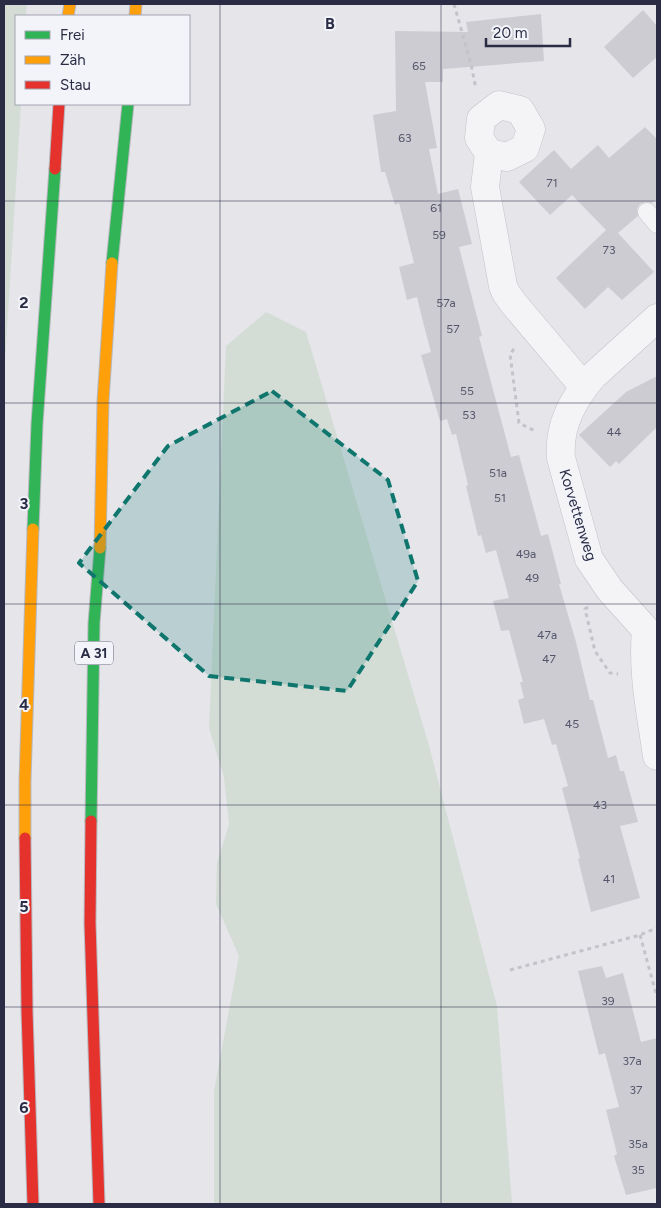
<svg xmlns="http://www.w3.org/2000/svg" width="661" height="1208" viewBox="0 0 661 1208" font-family="Figtree,sans-serif">
<style>
.green{fill:#d3ddd6}
.building{fill:#ccccd2}
.lines{fill:none;stroke-linecap:round;stroke-linejoin:round}
.lane-casing{stroke:#c2c2c8;stroke-width:19}
.street-casing{stroke:#c2c2c8;stroke-width:29}
.fast-casing{stroke:#b7b8bf;stroke-width:13}
.slow-casing{stroke:#b7b8bf;stroke-width:13}
.jam-casing{stroke:#b7b8bf;stroke-width:13}
.path{stroke:#c3c4ca;stroke-width:3;stroke-dasharray:4 4;stroke-linecap:butt}
.lane{stroke:#f4f4f7;stroke-width:18}
.street{stroke:#f4f4f7;stroke-width:28}
.fast{stroke:#30b455;stroke-width:11}
.slow{stroke:#ff9f0a;stroke-width:11}
.jam{stroke:#e5322d;stroke-width:11}
.marked{fill:#0f766e;fill-opacity:0.2;stroke:#0f766e;stroke-width:4;stroke-dasharray:10 6;stroke-linejoin:round}
.grid{fill:none;stroke:#2a2b45;stroke-width:1;stroke-opacity:0.55}
.labels{text-anchor:middle;stroke-width:4;stroke-linejoin:round;paint-order:stroke}
.number-label{font-size:12px;fill:#54556a}
.shield{fill:#f3f4f9;stroke:#66677b;stroke-width:1}
.shield-label{font-size:14px;font-weight:bold;fill:#2a2b45}
.street-label{font-size:15px;fill:#2a2b45;stroke:#f3f4f9}
.grid-label{font-size:16px;text-anchor:middle;font-weight:bold;fill:#2a2b45;stroke:#f3f4f9;stroke-width:4;stroke-linejoin:round;paint-order:stroke}
</style>
<rect width="100%" height="100%" fill="#e5e5ea"/>
<path class="green" d="M4 4H27L26 16H16V104H21L4 378Z
M266 312 306 332 428 742 497 1006 512 1204H214V1091L239 956 216 904 217 863 229 824 224 777 209 728 226 346Z"/>
<path class="building" d="M643 10 657 26V57L633 78 604 47Z
M541 14 544 61 443 69V82H425L437 148 429 149 438 194 458 189 472 244 459 247 482 336 479 337 511 457 519 455 541 536 548 534 561 584H559L576 642 590 700H593L608 758 616 755 620 771H624L638 822 620 826 640 898 591 912 578 859 580 858 562 788 568 786 556 744 552 745 544 719 524 724 518 700 524 698 520 682H523L509 630 501 631 493 601 509 598 496 550 486 553 481 535 478 536 466 486 468 485 456 434 452 435 447 419 440 421 421 355 431 352 423 322 417 297 407 300 399 267 414 263 399 203 395 205 385 172H381L373 115 396 111 395 31 468 32 466 22Z
M645 127 657 139V199L652 203 646 202 640 204 637 209 638 216 618 233 654 272 622 300 608 287 585 309 556 278 606 230 572 195 550 215 519 182 554 150 571 169 598 145 609 158Z
M657 376V427L619 464 616 461 610 467 579 435 626 392Z
M602 966 606 978 623 973 641 1042 657 1038V1188L626 1195 614 1156 617 1154 606 1110 619 1107 605 1053 599 1055 578 971Z"/>
<g class="lines">
<g class="lane-casing">
<path id="lane" d="M647 212 657 224"/>
</g>
<g class="street-casing">
<path id="street" d="M489 153 507 157 525 148 531 129 520 110 499 105 481 119 479 138 489 153 485 187 503 286 506 293 514 304 584 387
M657 318 593 376C573 399 558 426 561 458L589 559 610 590 646 630C642 673 651 714 657 756"/>
</g>
<g class="fast-casing">
<path id="fast" d="M112 263 128 104
M33 529 37 424 55 169
M91 821 94 623 100 548"/>
</g>
<g class="slow-casing">
<path id="slow" d="M68 16 70 4
M135 16 136 4
M100 548 103 401 112 263
M25 838V780L33 529"/>
</g>
<g class="jam-casing">
<path id="jam" d="M55 169 59 104
M91 821 90 923 99 1204
M25 838 27 1011 33 1204"/>
</g>
<path class="path" d="M454 4 471 64 476 89
M514 349 510 354 519 423 535 431
M588 607 585 609 595 651 610 673 618 674
M640 935 657 997
M510 970 640 935 657 928"/>
<use href="#lane" class="lane"/>
<use href="#street" class="street"/>
<use href="#fast" class="fast"/>
<use href="#slow" class="slow"/>
<use href="#jam" class="jam"/>
</g>
<path class="marked" d="M272 391 388 480 418 581 347 691 209 676 79 563 168 446Z"/>
<path class="grid" d="M220 4V1204M441 4V1204M4 201H657M4 403H657M4 604H657M4 805H657M4 1007H657"/>
<g class="labels">
<g class="number-label">
<text x="419" y="70">65</text>
<text x="405" y="142">63</text>
<text x="552" y="187">71</text>
<text x="436" y="212">61</text>
<text x="439" y="239">59</text>
<text x="609" y="254">73</text>
<text x="446" y="307">57a</text>
<text x="453" y="333">57</text>
<text x="467" y="395">55</text>
<text x="469" y="419">53</text>
<text x="614" y="436">44</text>
<text x="498" y="477">51a</text>
<text x="500" y="502">51</text>
<text x="526" y="558">49a</text>
<text x="532" y="582">49</text>
<text x="547" y="639">47a</text>
<text x="549" y="663">47</text>
<text x="572" y="728">45</text>
<text x="600" y="809">43</text>
<text x="609" y="883">41</text>
<text x="608" y="1005">39</text>
<text x="632" y="1065">37a</text>
<text x="636" y="1094">37</text>
<text x="638" y="1148">35a</text>
<text x="638" y="1174">35</text>
</g>
<rect class="shield" x="75" y="641.5" width="38" height="23" rx="4"/>
<g class="shield-label">
<text x="94" y="658">A 31</text>
</g>
<g class="street-label">
<text transform="translate(578 515) rotate(73)" y="5">Korvettenweg</text>
</g>
</g>
<g class="grid-label">
<text x="330" y="29">B</text>
<text x="24" y="308">2</text>
<text x="24" y="509">3</text>
<text x="24" y="710">4</text>
<text x="24" y="912">5</text>
<text x="24" y="1113">6</text>
</g>
<rect width="661" height="1208" fill="none" stroke="#2a2b45" stroke-width="10"/>
<rect x="15" y="15" width="175" height="90" fill="#f3f4f9" stroke="#a3a4b1"/>
<rect x="25" y="31" width="25" height="8" fill="#30b455" stroke="#a3a4b1"/>
<text x="60" y="40" font-size="15" fill="#2a2b45">Frei</text>
<rect x="25" y="56" width="25" height="8" fill="#ff9f0a" stroke="#a3a4b1"/>
<text x="60" y="65" font-size="15" fill="#2a2b45">Zäh</text>
<rect x="25" y="81" width="25" height="8" fill="#e5322d" stroke="#a3a4b1"/>
<text x="60" y="90" font-size="15" fill="#2a2b45">Stau</text>
<path d="M486 38v8h84v-8" fill="none" stroke="#2a2b45" stroke-width="2.5"/>
<text x="493" y="38" font-size="15" fill="#2a2b45" stroke="#f3f4f9" stroke-width="4" paint-order="stroke">20 m</text>
</svg>
